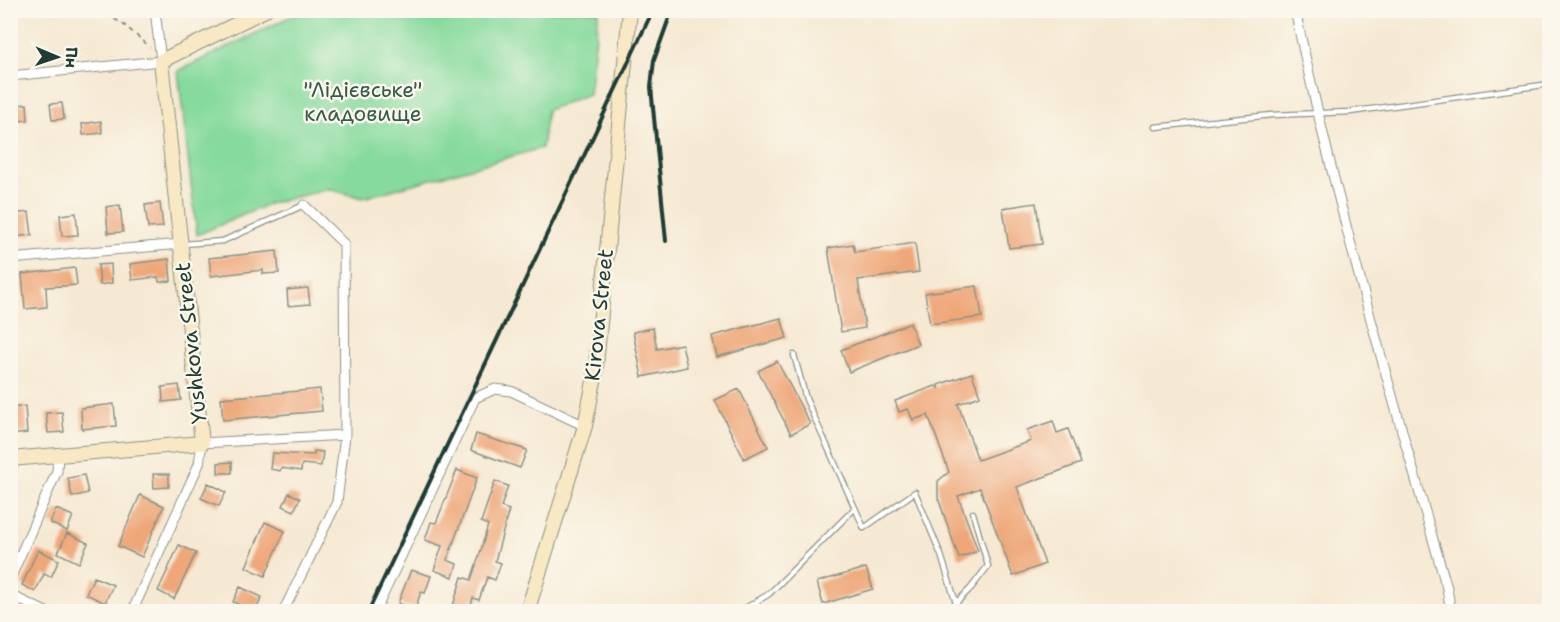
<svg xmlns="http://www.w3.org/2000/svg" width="1560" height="622" viewBox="0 0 1560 622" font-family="'Shantell Sans',sans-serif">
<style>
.green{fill:#86da9d;stroke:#528c68;stroke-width:1.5}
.building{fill:#efa779}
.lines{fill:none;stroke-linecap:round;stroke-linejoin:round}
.service-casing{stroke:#8a9384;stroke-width:7}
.minor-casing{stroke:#8a9384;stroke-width:11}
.secondary-casing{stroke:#8a9384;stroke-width:16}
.path{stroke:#8a9384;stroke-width:2;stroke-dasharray:4.5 4.5;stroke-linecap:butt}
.service{stroke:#fff;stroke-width:4.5}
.minor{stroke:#fff;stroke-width:9}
.secondary{stroke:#f8e8c3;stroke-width:14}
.rail{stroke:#1f3d34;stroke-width:4}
.labels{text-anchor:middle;stroke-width:5;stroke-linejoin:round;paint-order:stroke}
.park-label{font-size:21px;fill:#345c49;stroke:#fbf7ec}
.street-label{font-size:21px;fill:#1f3d34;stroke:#fbf7ec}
</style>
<rect width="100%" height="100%" fill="#fbf7ec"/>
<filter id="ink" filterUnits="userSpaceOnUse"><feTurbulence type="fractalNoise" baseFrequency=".0167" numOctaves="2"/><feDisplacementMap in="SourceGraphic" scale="12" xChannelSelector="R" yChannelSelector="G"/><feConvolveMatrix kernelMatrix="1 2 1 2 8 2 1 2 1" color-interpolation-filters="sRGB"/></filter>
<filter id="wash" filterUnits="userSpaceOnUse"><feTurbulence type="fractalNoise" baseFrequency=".008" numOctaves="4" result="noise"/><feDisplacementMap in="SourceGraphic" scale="24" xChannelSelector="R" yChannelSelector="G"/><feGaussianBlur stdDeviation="1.35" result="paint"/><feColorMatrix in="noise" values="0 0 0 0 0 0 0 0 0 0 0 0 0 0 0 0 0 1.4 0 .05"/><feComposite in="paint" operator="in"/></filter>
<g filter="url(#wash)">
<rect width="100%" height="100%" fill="#f6e9d3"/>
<path class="green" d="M302 11H599L589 94 547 110 542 148 363 198 329 189 271 203 197 235 178 71Z"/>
<g id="blocks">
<path class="building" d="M62 103 64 119 52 120 50 104Z
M27 104 28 120 17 121 15 105Z
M101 121 102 133 83 135 82 124Z
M160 203 163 227 148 228 145 205Z
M1036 203 1042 244 1009 248 1003 208Z
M120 205 123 232 108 233 106 207Z
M29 212 32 235 13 237 11 214Z
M76 213 78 235 62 236 60 215Z
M915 243 919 272 858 280 865 328 841 332 828 248 853 244 855 252Z
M277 251 279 273 263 274V270L211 276 209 258Z
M169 259 171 281 159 282 158 277 132 280 130 264Z
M111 264 112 283 100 285 98 265Z
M75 268 77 285 46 287 47 307 25 309 22 274Z
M977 286 982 317 930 324 925 293Z
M308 288 310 304 288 306 287 290Z
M781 318 787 338 717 357 712 336Z
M910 323 918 344 849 372 841 350Z
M653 328 657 349 682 344 687 367 642 377 633 332Z
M777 361 810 424 791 434 758 371Z
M972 373 980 396 958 404 978 460 1031 441 1027 430 1053 421 1057 433 1068 429 1081 463 1017 487 1045 564 1013 576 980 488 958 496 978 551 959 558 938 498V481L949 472 928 415 913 420 908 409 899 412 895 401 935 386 939 388 938 385Z
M179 385 181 400 163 402 162 387Z
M320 389 322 411 223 420 221 398Z
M739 389 768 447 744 459 715 400Z
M114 404 116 426 82 429 81 408Z
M25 406 27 433 12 435 10 408Z
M62 412 64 432 48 433 46 413Z
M476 434 527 450 520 468 471 450Z
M314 451 323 452 321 466 302 464 301 471 281 468 280 471 270 469 272 453 314 455Z
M232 462V473H218V463Z
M457 470 477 478 447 560 457 564 453 577 434 570 442 546 425 540 431 522 436 523Z
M153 474H169V487L154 488Z
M84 475 88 493 72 497 68 478Z
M495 481 508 486 501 507 509 510 495 561 501 563 495 580 487 577 479 600 473 598 469 612H451L462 577 471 580 481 550 488 525 481 522Z
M208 483 226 492 219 506 201 498Z
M289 493 300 498 294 511 283 506Z
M140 495 164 506 142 557 118 546Z
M56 509 73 516 67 531 50 523Z
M265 522 285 531 265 576 246 567Z
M67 533 88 543 79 563 58 553Z
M179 545 196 553 174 599 158 591Z
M38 550 59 560 51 577 44 574 35 592 22 585Z
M866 568 873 589 823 604 817 582Z
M411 570 431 576 425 593 421 592 415 609 398 603Z
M94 577 113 585 105 603 86 594Z
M240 587 262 597 255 612 233 602Z"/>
</g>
</g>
<g filter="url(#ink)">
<use href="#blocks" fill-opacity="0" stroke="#8a9384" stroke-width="1.5"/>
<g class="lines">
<g class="service-casing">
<path id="service" d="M1155 127 1272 115 1350 112 1550 84
M183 244 223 241 304 205
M855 508 864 528 915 492 941 555 956 603
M739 612 769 594 855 508 806 399 794 355
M947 612 971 588 988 566 973 513"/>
</g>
<g class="minor-casing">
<path id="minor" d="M1295 10C1336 205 1392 397 1447 588L1451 612
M10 76 161 61 155 10
M10 259 181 244
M10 579 57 471 58 456
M10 595 46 612
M132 612 199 464 202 443 345 435
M283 612 337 502 345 435 344 244 304 205
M375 612 475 398 495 389 511 391 585 426"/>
</g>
<g class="secondary-casing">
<path id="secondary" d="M10 459 202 443 161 61 265 10
M527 612 585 426 595 376 630 10"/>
</g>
<path class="path" d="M99 10 123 24 150 47"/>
<use href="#service" class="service"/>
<use href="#minor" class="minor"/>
<use href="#secondary" class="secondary"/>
<path class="rail" d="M666 241 651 87 654 60 672 10
M368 612 653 10"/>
</g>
</g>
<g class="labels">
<g class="park-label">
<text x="363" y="97">"Лідієвське"<tspan x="363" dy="24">кладовище</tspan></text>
</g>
<g class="street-label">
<text transform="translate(599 315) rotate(-84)" y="7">Kirova Street</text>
<text transform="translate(191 343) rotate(-96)" y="7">Yushkova Street</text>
</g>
</g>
<rect width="1560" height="622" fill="none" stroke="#fbf7ec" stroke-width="36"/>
<g transform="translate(57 57) rotate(92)" stroke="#fbf7ec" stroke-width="4.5" paint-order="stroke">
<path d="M0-4.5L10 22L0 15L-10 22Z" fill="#1f3d34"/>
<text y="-9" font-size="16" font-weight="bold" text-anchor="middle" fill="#1f3d34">Пн</text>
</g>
</svg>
